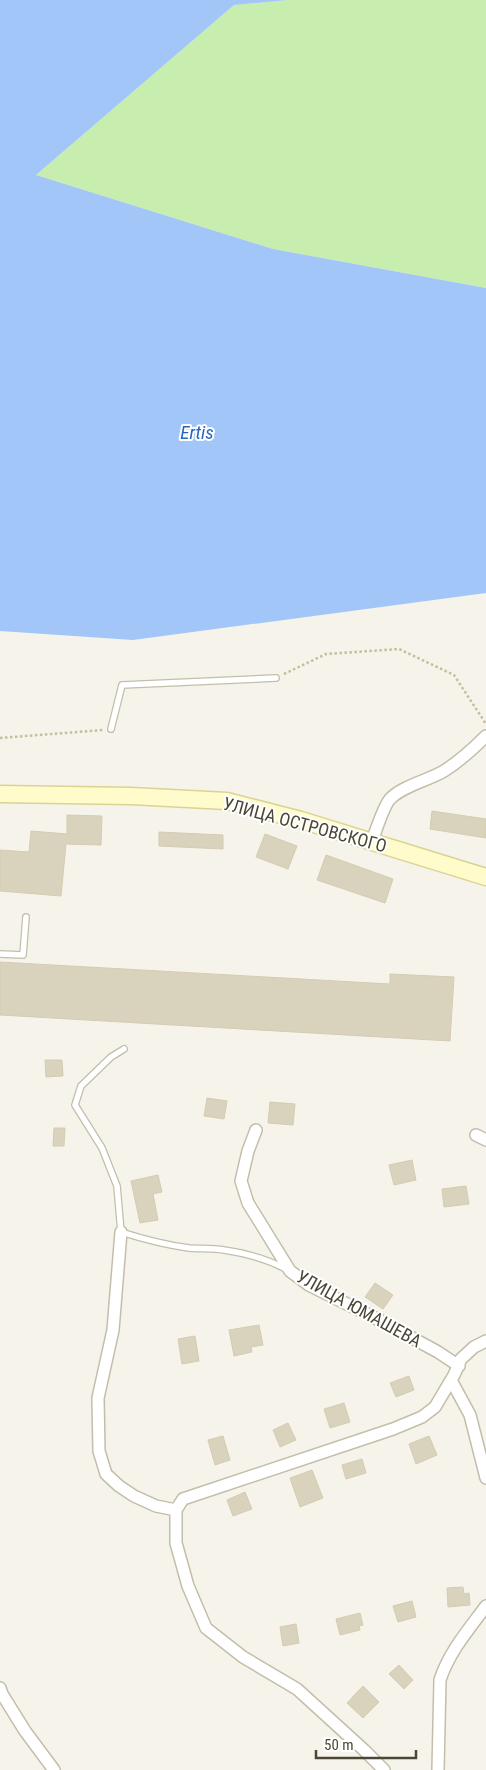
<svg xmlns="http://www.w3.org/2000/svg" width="486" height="1770" viewBox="0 0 486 1770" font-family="'Roboto Condensed',sans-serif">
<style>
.green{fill:#c7edaf}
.water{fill:#a2c6f7}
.building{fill:#d9d3be;stroke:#d4ccb0}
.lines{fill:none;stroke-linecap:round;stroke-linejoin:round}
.service-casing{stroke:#c3beab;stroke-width:8}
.minor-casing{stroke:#c3beab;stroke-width:14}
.secondary-casing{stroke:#dad396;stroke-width:19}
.path{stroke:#c6be9b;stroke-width:2.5;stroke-dasharray:2.5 2.5;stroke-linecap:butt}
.service{stroke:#fff;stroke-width:5.5}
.minor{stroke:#fff;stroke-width:11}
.secondary{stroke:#fffbcb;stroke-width:16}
.labels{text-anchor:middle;stroke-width:4;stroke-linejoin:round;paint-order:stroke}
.street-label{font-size:18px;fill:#4b4637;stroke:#fff}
.water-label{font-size:19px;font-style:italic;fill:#2566c1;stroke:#fff}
</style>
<rect width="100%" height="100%" fill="#f6f4ea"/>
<path class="green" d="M288 0H486V288L273 249 36 175 234 5Z"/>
<path class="water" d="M0 0H288L234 5 36 175 273 249 486 288V593L133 640 0 631Z"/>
<path class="building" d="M432 811 486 819V838L430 829Z
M67 815 102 816 101 845 66 844 61 896 0 891V850L29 852 31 831 67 834Z
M159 832 223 835V849L159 846Z
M265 834 297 846 288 869 256 857Z
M326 855 393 879 385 903 317 880Z
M0 962 390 984V974L454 977 450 1041 0 1015Z
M45 1060H62L63 1076 46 1077Z
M207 1098 227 1101 224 1119 204 1116Z
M270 1102 295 1104 293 1125 268 1123Z
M54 1128H65L64 1146H53Z
M412 1160 416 1180 394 1185 389 1165Z
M158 1175 162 1192 153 1194 158 1220 140 1223 131 1181Z
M466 1186 469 1204 444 1207 442 1189Z
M375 1283 393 1295 383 1309 365 1297Z
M259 1325 263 1345 251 1347 252 1352 234 1356 229 1330Z
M195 1336 199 1361 182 1364 178 1339Z
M409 1376 414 1390 396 1397 390 1383Z
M344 1403 350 1422 330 1428 324 1409Z
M288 1423 296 1440 280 1447 273 1430Z
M223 1436 230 1460 215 1465 208 1440Z
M429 1436 437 1455 416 1464 409 1444Z
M362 1459 366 1473 346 1479 342 1465Z
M312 1470 323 1498 300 1507 290 1478Z
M245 1492 252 1509 233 1516 227 1500Z
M463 1587 464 1594 469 1593 470 1605 448 1607 447 1588Z
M412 1601 416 1617 398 1622 393 1606Z
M360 1613 363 1625 359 1626 360 1630 340 1635 336 1619Z
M296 1624 299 1643 283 1646 280 1627Z
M399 1665 413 1680 404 1689 389 1674Z
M363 1686 379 1702 363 1718 347 1703Z"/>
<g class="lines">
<g class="service-casing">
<path id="service" d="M111 729 122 685 276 678
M0 954 23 955 26 917
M124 1049 111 1057 81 1086 75 1105 102 1148 117 1186 121 1232C143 1239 166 1245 189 1248 200 1249 212 1248 224 1250 245 1253 267 1259 286 1269"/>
</g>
<g class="minor-casing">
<path id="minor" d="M372 841C376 831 383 807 390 799 402 786 429 780 444 771 460 761 473 749 486 736
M256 1130 248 1151 241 1181 248 1203 290 1271 309 1285 383 1322 438 1352 459 1366
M476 1135 486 1140
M121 1232 113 1330 98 1398 99 1451 106 1474 119 1486 134 1496 156 1506 176 1510
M451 1380 470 1415 486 1478
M0 1688 2 1694 25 1731 54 1770
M384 1770 364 1750 297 1689 243 1657 206 1628 188 1586 176 1543V1510L183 1499 393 1429 422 1417 435 1407 454 1375 461 1359 474 1347 486 1341
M438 1770 440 1680C449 1652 469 1629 486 1606"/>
</g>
<g class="secondary-casing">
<path id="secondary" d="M0 794 131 796 227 801 301 820 486 877"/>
</g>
<path class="path" d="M284 674 326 654 399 649 454 675 486 724
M0 738 103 730"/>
<use href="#service" class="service"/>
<use href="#minor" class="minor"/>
<use href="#secondary" class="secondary"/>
</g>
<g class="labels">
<g class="street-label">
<text transform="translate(305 825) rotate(15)" y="6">УЛИЦА ОСТРОВСКОГО</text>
<text transform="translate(359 1309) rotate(29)" y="6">УЛИЦА ЮМАШЕВА</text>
</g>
<g class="water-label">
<text x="197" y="439">Ertis</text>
</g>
</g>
<path d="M316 1750v8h100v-8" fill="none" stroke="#4b4637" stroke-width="2.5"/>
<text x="324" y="1750" font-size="15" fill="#4b4637" stroke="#ffffff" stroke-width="4" paint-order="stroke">50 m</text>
</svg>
